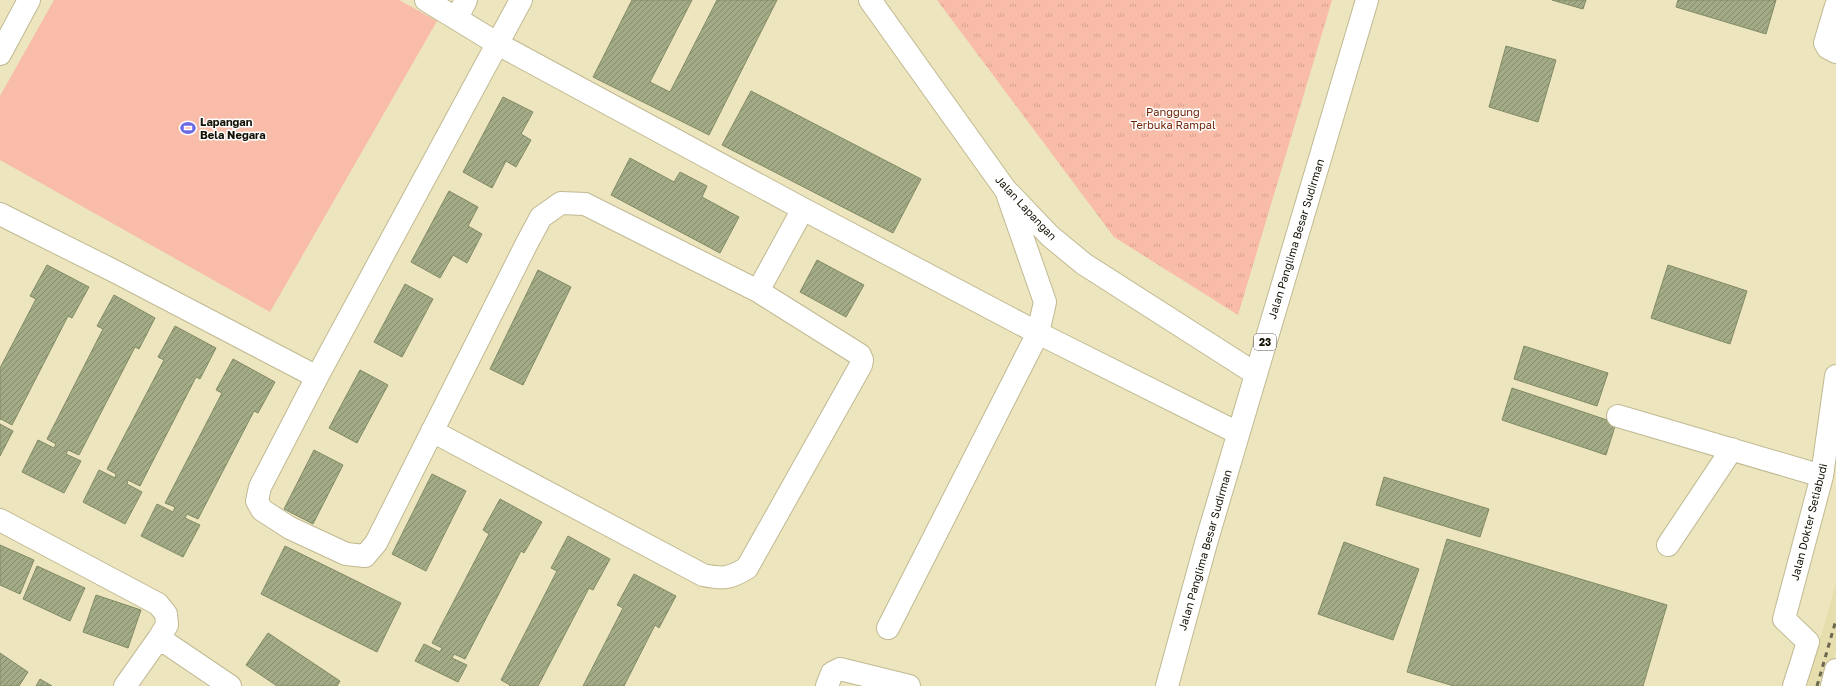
<svg xmlns="http://www.w3.org/2000/svg" width="1836" height="686" viewBox="0 0 1836 686" font-family="'Golos Text',sans-serif">
<style>
.built{fill:#e6dead}
.park{fill:url(#park-tufts)}
.pitch{fill:#f9bca8}
.building{fill:url(#building-hatch);stroke:#828b66}
.lines{fill:none;stroke-linecap:round;stroke-linejoin:round}
.minor-casing{stroke:#c0b992;stroke-width:24}
.highway-casing{stroke:#c0b992;stroke-width:24}
.minor{stroke:#fff;stroke-width:22}
.highway{stroke:#fff;stroke-width:22}
.rail{stroke:#6d6850;stroke-width:3;stroke-dasharray:5 5;stroke-linecap:butt}
.labels{text-anchor:middle;stroke-width:3;stroke-linejoin:round;paint-order:stroke}
.shield{fill:#fff;stroke:#5a584f;stroke-width:1}
.shield-label{font-size:10px;font-weight:bold;fill:#141104}
.park-label{font-size:11px;fill:#702507;stroke:#fff}
.poi-label{font-size:11px;font-weight:bold;fill:#141104;stroke:#fff;text-anchor:start}
.street-label{font-size:11px;fill:#141104;stroke:#fff}
</style>
<defs>
<pattern id="park-tufts" width="24" height="20" patternUnits="userSpaceOnUse"><rect width="24" height="20" fill="#f9bca8"/><path d="M3 7l-1-3M5 7V3M7 7l1-3M15 17l-1-3M17 17v-4M19 17l1-3" fill="none" stroke="#d5a18f"/></pattern>
<pattern id="building-hatch" width="6" height="6" patternUnits="userSpaceOnUse"><rect width="6" height="6" fill="#a2ab86"/><path d="M-1 1l2-2M0 6l6-6M5 7l2-2" fill="none" stroke="#838a6b"/></pattern>
</defs>
<rect width="100%" height="100%" fill="#ece5bd"/>
<path class="built" d="M1836 583V650L1826 686H1807Z"/>
<path class="park" d="M937 0H1332L1238 315 1114 237Z"/>
<path class="pitch" d="M54 0H399L437 21 270 312 0 160V96Z"/>
<path class="building" d="M632 0H692L650 82 670 92 717 0H777L709 135 593 77Z
M1552 0H1586L1583 9Z
M1678 0H1776L1766 34 1676 7Z
M1506 46 1556 60 1538 122 1489 107Z
M751 91 921 179 893 233 722 145Z
M503 97 533 112 521 134 531 140 516 167 506 161 492 188 463 172Z
M630 158 674 182 680 172 707 186 702 197 739 217 720 253 611 195Z
M449 191 478 207 468 226 482 234 467 263 453 255 440 278 411 262Z
M817 260 864 285 846 317 800 292Z
M47 265 89 287 72 318 68 316 12 425 1 419 0 420V368L36 299 30 296Z
M1668 265 1747 291 1730 344 1651 318Z
M538 270 571 287 523 385 490 369Z
M405 284 433 299 402 357 374 342Z
M114 295 155 318 139 349 135 347 79 455 68 450 66 454 81 461 64 493 22 472 38 440 54 448 56 444 47 439 103 329 97 326Z
M175 326 216 348 200 379 196 377 140 486 128 480 127 484 142 492 125 524 83 502 99 470 115 478 116 474 107 469 164 360 158 357Z
M1524 346 1608 373 1597 406 1514 379Z
M233 359 275 382 258 413 254 411 198 519 187 514 185 518 200 525 183 557 141 536 157 504 173 512 175 507 165 503 222 393 216 390Z
M360 370 388 385 357 443 329 428Z
M1512 388 1616 423 1606 455 1502 420Z
M0 424 13 431 0 456Z
M314 450 343 465 313 524 284 509Z
M432 474 466 491 426 571 392 554Z
M1384 477 1489 509 1480 537 1376 505Z
M500 499 542 522 524 553 521 551 465 659 454 654 452 658 467 665 458 682 415 661 424 644 440 652 442 648 432 643 489 534 483 530Z
M568 536 610 559 593 590 589 588 538 686H509L510 685 501 680 557 571 551 568Z
M1447 539 1667 605 1643 686H1454L1407 672Z
M1344 542 1419 569 1393 640 1318 614Z
M0 545 34 560 20 594 0 585Z
M285 546 401 603 377 652 261 594Z
M37 566 85 588 70 621 23 599Z
M634 574 676 596 659 628 655 625 624 686H583L623 608 617 605Z
M96 595 141 610 128 648 83 632Z
M268 633 340 681 337 686H277L246 665Z
M0 653 28 672 19 686H0Z
M40 679 52 686H36Z"/>
<g class="lines">
<g class="minor-casing">
<path id="minor" d="M426 0 498 44 803 209 1038 333 1238 433
M521 0 317 377 260 487 257 501 262 510 290 528 346 554 365 556 376 543 527 243 541 217 561 203 585 204 758 291 803 209
M870 0 1005 189 1050 236 1084 264 1256 374
M1836 6 1825 43 1828 48 1836 52
M457 18 466 0
M0 54 29 0
M0 214 116 272 317 377
M1618 416 1822 476
M432 431 703 575C723 579 729 579 747 568L861 365 862 360 860 355 758 291
M0 520 158 604 166 614 167 625 159 638 125 686
M1668 545 1732 449
M888 628 1038 333 1045 302 1008 196
M159 638 230 686
M827 686 832 673 840 669 909 686
M1794 686 1808 642 1784 619 1822 476 1836 376
M1832 686 1836 670"/>
</g>
<g class="highway-casing">
<path id="highway" d="M1167 686 1206 543 1367 0"/>
</g>
<use href="#minor" class="minor"/>
<use href="#highway" class="highway"/>
<path class="rail" d="M1817 686 1836 620"/>
</g>
<defs>
<g id="stadium-bare" transform="scale(1.2)"><path d="M0-5a6.5 5 0 1 0 0 10a6.5 5 0 1 0 0-10ZM-3.5-1.8h7v3.6h-7Z" fill="#6a6be5" stroke="#fff" stroke-width="2.5" paint-order="stroke"/></g>
</defs>
<g fill-rule="evenodd">
<use href="#stadium-bare" x="188" y="128"/>
</g>
<g class="labels">
<rect class="shield" x="1254" y="334" width="22" height="16" rx="3"/>
<g class="shield-label">
<text x="1265" y="346">23</text>
</g>
<g class="park-label">
<text x="1173" y="116">Panggung<tspan x="1173" dy="13">Terbuka Rampal</tspan></text>
</g>
<g class="poi-label">
<text x="200" y="126">Lapangan<tspan x="200" dy="13">Bela Negara</tspan></text>
</g>
<g class="street-label">
<text transform="translate(1026 208) rotate(47)" y="4">Jalan Lapangan</text>
<text transform="translate(1296 239) rotate(-73)" y="4">Jalan Panglima Besar Sudirman</text>
<text transform="translate(1809 522) rotate(-76)" y="4">Jalan Dokter Setiabudi</text>
<text transform="translate(1205 550) rotate(-74)" y="4">Jalan Panglima Besar Sudirman</text>
</g>
</g>
</svg>
